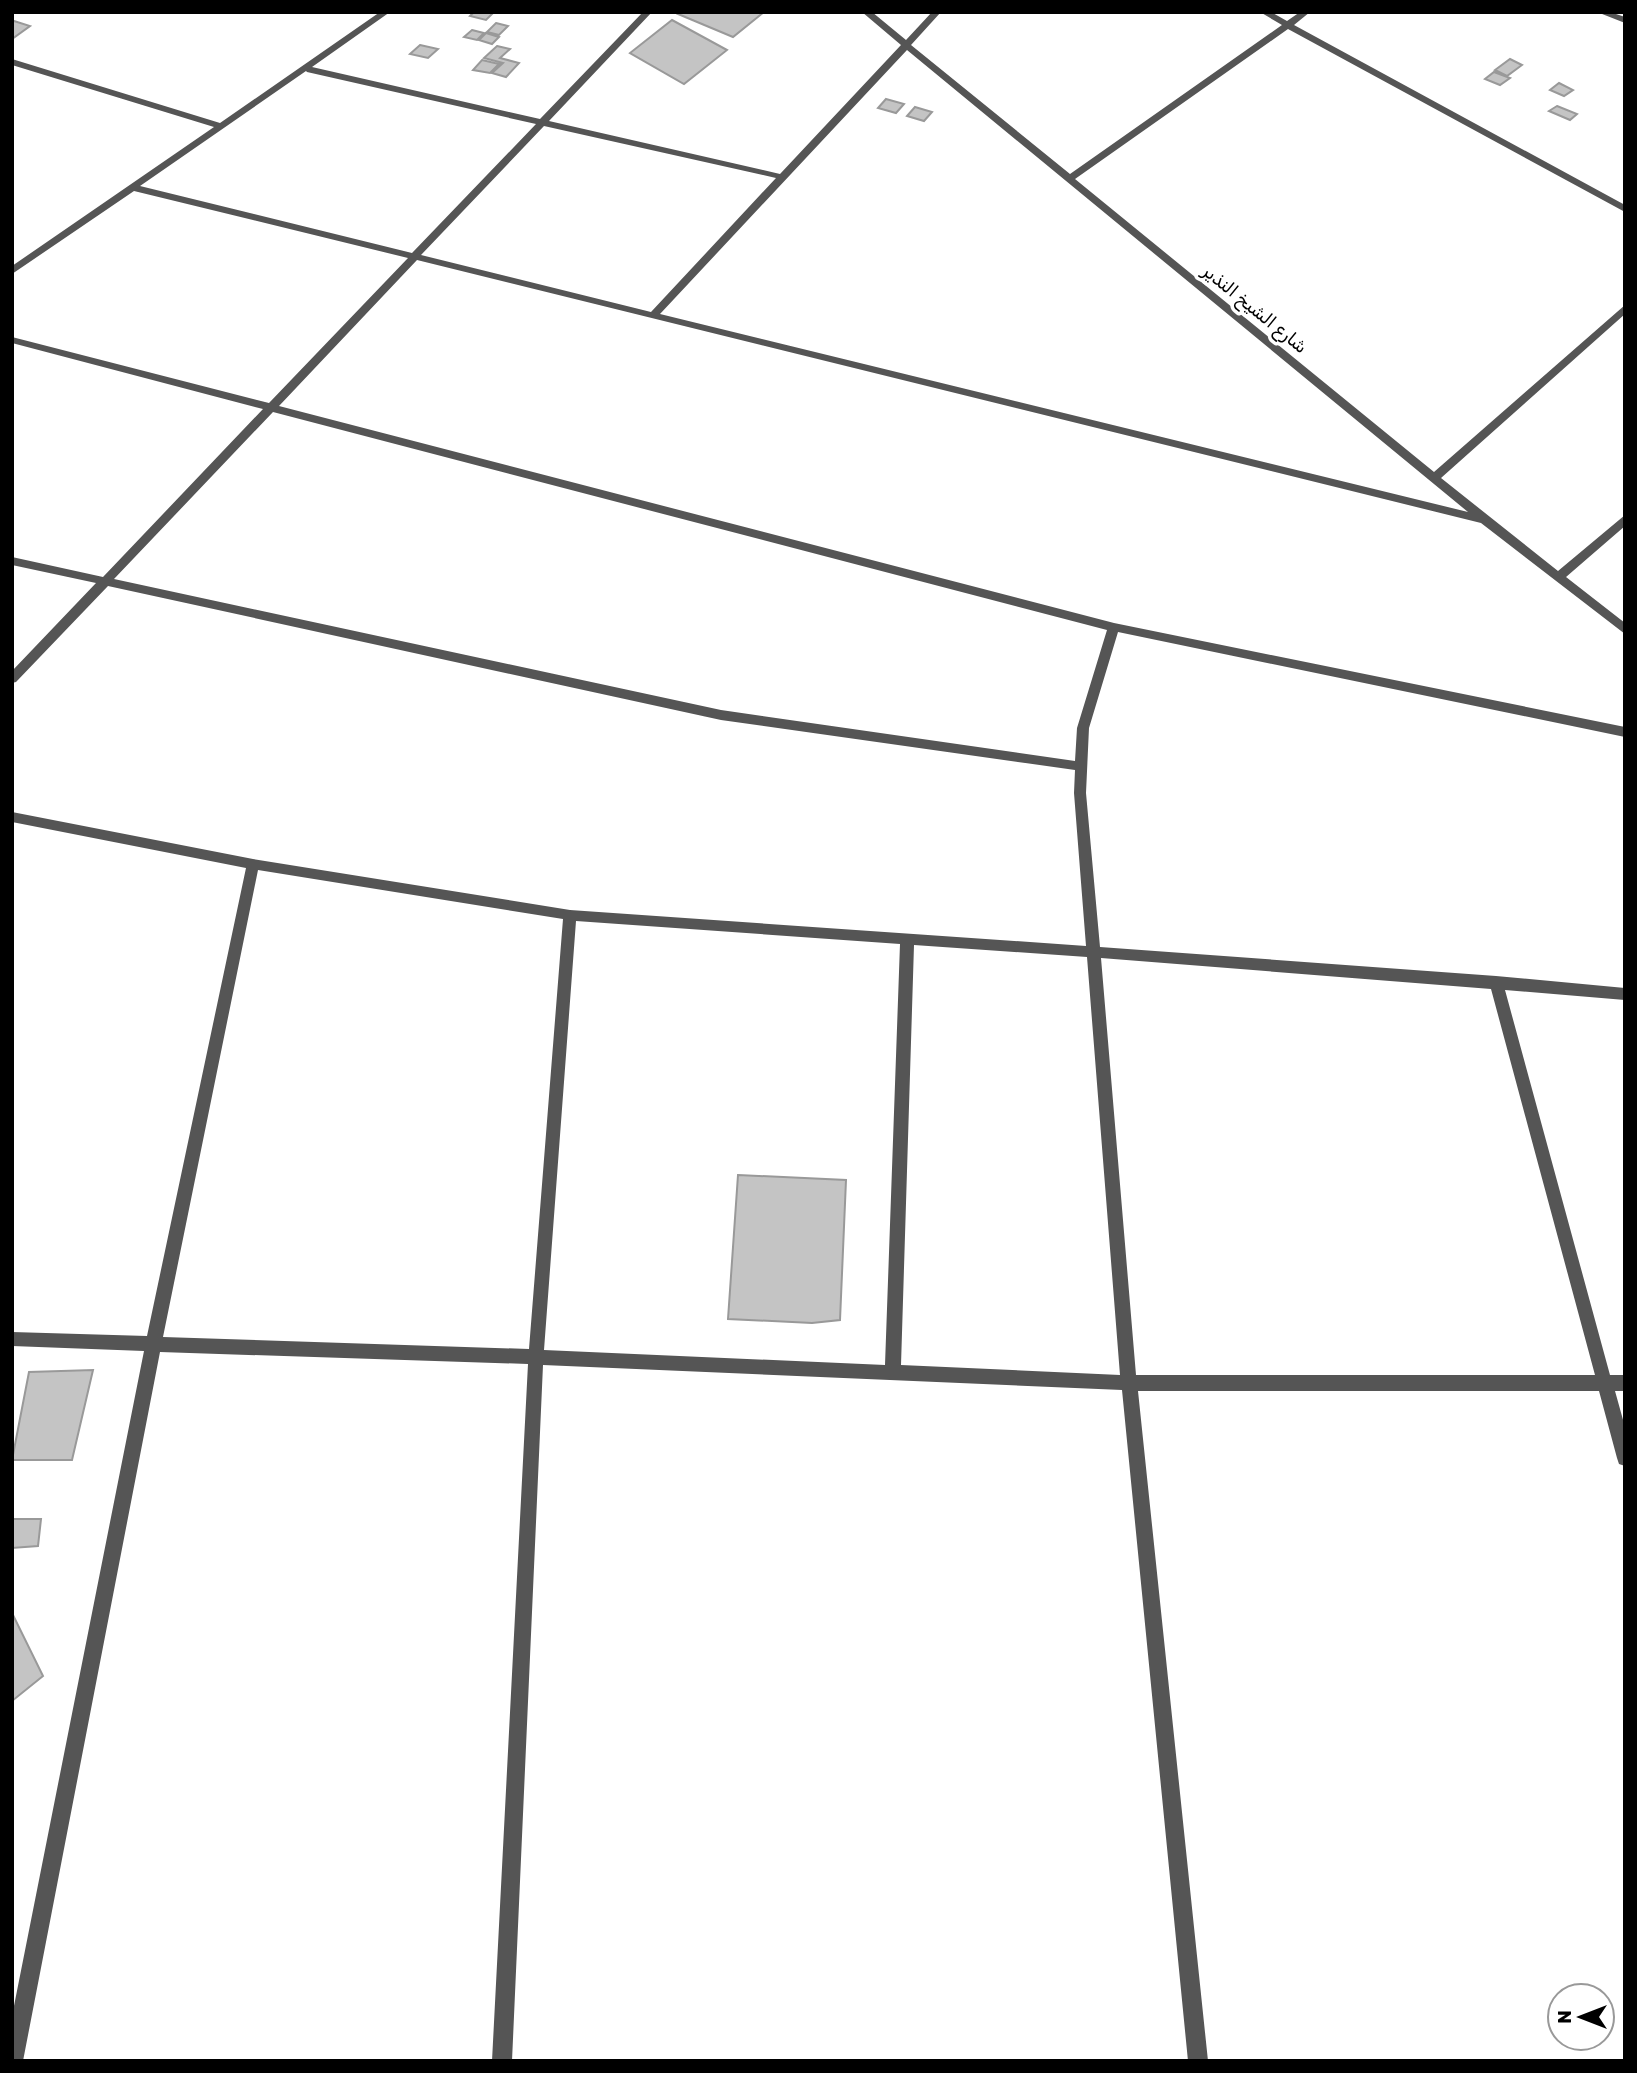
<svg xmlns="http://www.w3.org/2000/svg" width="1637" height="2073" viewBox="0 0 1637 2073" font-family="Rubik,Cairo,sans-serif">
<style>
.building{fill:#c4c4c4;stroke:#999;stroke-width:2}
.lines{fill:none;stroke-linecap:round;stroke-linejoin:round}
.minor{fill:#555;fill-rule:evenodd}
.labels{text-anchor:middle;stroke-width:7;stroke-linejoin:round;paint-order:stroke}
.far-street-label{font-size:18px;fill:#000;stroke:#fff}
</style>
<rect width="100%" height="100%" fill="#fff"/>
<path class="building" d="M474 12H491L493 13 486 20 470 16Z
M681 12H764L733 37 678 14Z
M672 20 727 50 684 84 630 53Z
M14 21 30 26 12 39V22Z
M496 23 508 26 499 35 487 32Z
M472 30 484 33 477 40 464 37Z
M486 33 499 37 492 44 479 40Z
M420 45 438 49 428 58 410 54Z
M497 46 510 49 500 58 519 63 506 77 492 73 503 63 484 58Z
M1510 59 1522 65 1507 76 1495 70Z
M482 60 499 64 490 73 473 70Z
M1494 72 1510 78 1500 85 1485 79Z
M1559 83 1573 90 1564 96 1550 90Z
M886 99 904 104 896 113 878 108Z
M1557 106 1577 114 1570 120 1549 111Z
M915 107 932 112 924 121 907 116Z
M738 1175 846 1180 840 1320 812 1323 728 1319Z
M93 1370 72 1460H12L29 1372Z
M12 1519H41L38 1546 12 1548Z
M12 1613 43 1676 12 1701Z"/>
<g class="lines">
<path class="minor" d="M380 12H390L312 67 540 119 643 12H652L549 121 780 174 901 45 862 12H872L906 40 932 12H941L911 45 1070 174 1282 25 1260 12H1271L1287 21 1300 12H1310L1294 25 1625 205V212L1288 29 1075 179 1434 472 1625 305V314L1441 478 1558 571 1625 515V526L1566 577 1625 623V634L1481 523 417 260 279 406 1114 623 1625 727V737L1118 632 1089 728 1086 793 1100 947 1496 976 1625 988V1000L1505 990 1610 1375H1625V1391H1615L1625 1427V1466L1619 1464 1617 1458 1599 1391H1138L1208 2061H1188L1122 1390 543 1365 512 2061H492L528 1364 160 1352 23 2061H12V2016L144 1351 12 1346V1332L147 1336 246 868 12 822V812L253 859 570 910 1086 946 1074 793 1075 770 721 720 108 586 16 682 12 683V671L96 583 12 565V557L103 577 263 409 12 343V337L269 403 408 258 134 191 12 274V266L214 127 12 65V59L220 123ZM907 50 1468 512 660 314ZM306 71 307 72 536 124 412 253 140 186ZM544 126 776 178 651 312 421 255ZM273 412 1107 630 1077 728 1075 761 721 710 114 579ZM258 870 563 919 529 1349 163 1337ZM576 921 900 944 885 1365 544 1350ZM914 945 1087 957 1120 1375 901 1365ZM1101 958 1491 989 1595 1375H1136Z
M1597 12H1610L1625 17V23Z"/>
</g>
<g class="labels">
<g class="far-street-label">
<text transform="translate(1255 309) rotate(39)" y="6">شارع الشيخ النذير</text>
</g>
</g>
<rect width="1637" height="2073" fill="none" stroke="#000000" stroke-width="28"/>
<g transform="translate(1581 2017) rotate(270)"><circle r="33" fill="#ffffff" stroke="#999999" stroke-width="2"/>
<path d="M0-5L12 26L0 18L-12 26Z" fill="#000000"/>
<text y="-10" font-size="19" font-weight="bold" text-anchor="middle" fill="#000000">N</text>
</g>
</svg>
